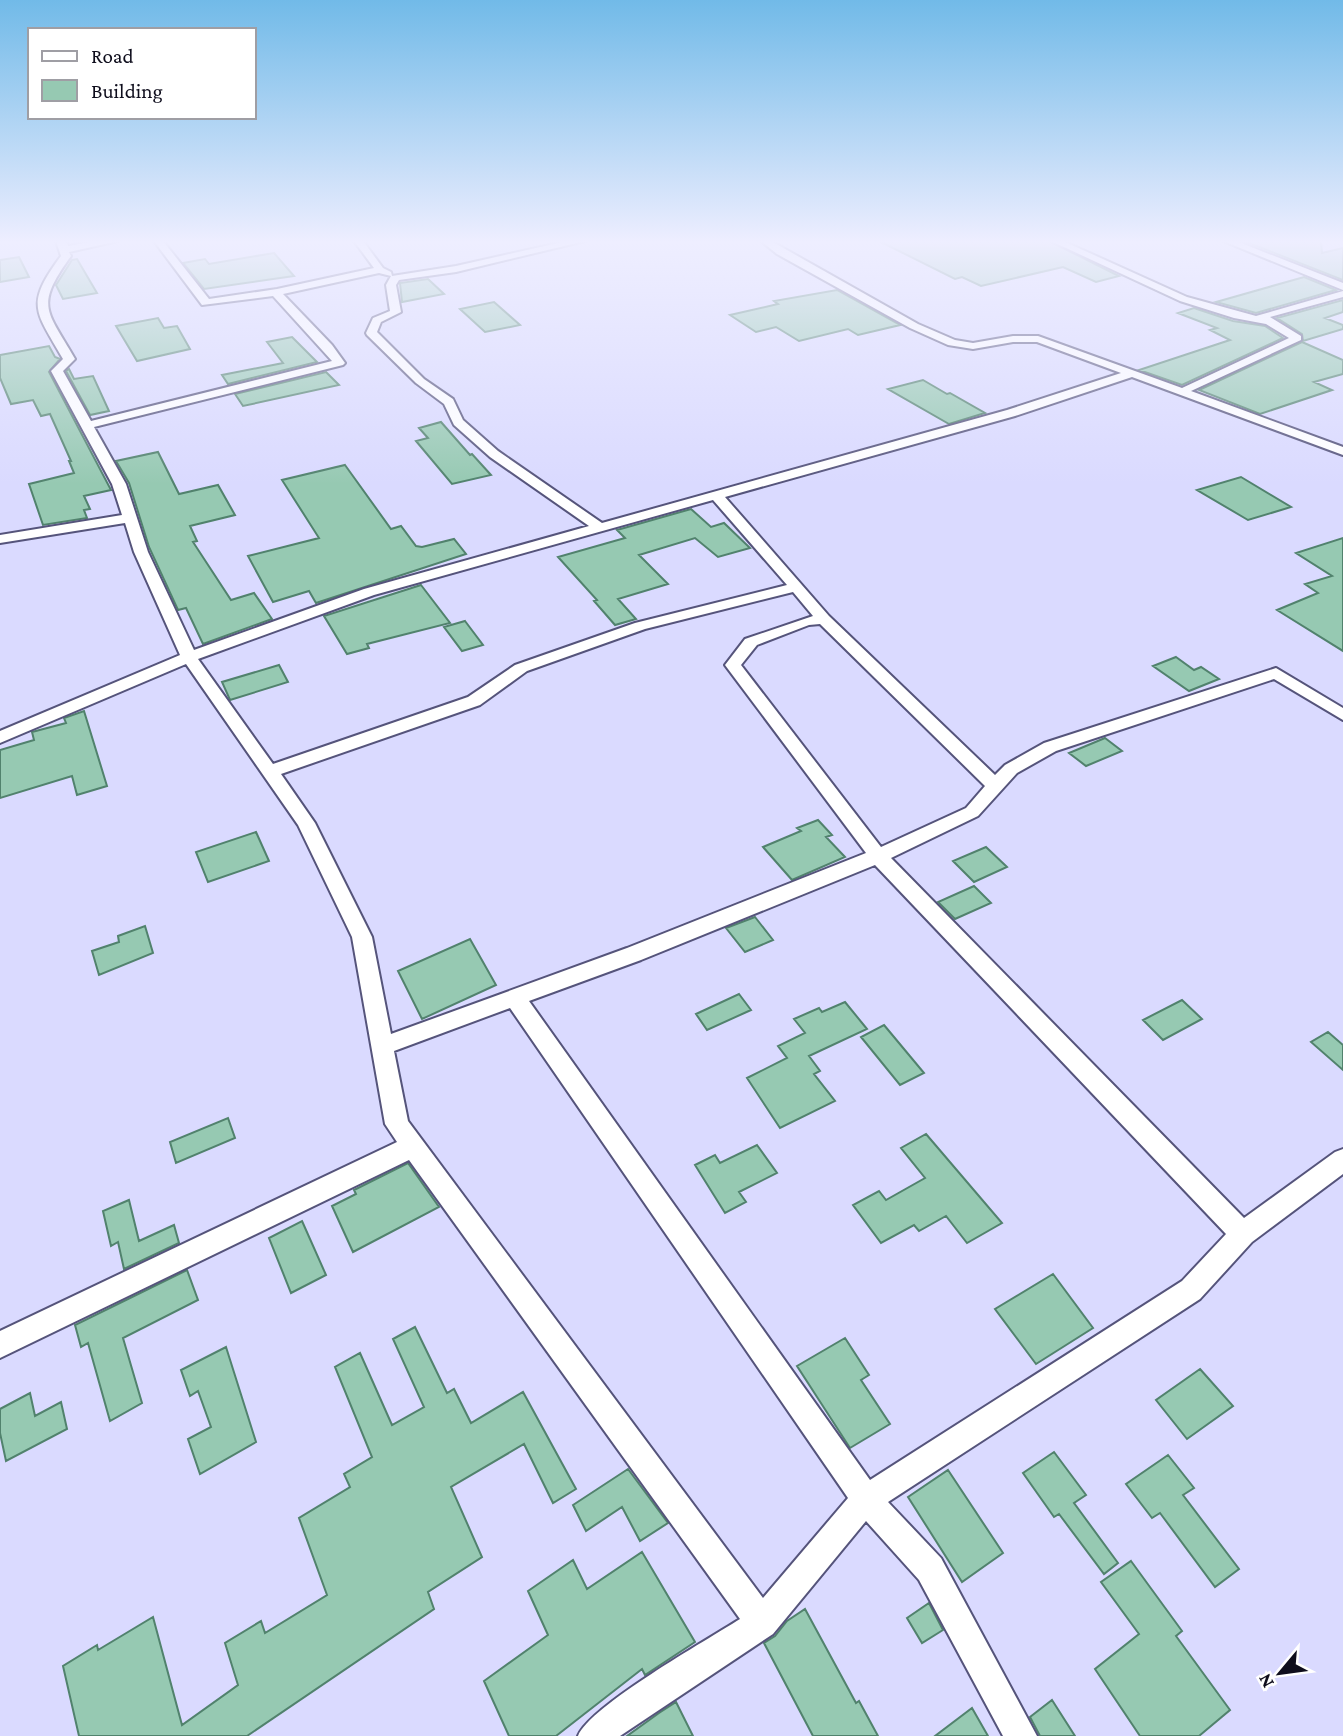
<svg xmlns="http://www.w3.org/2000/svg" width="1343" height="1736" viewBox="0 0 1343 1736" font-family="'Crimson Pro',serif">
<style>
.building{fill:#96c9b2;stroke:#51826d;stroke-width:2}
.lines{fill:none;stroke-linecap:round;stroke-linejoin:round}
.minor-casing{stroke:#55547b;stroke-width:4}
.minor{fill:#fff;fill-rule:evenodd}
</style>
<rect width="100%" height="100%" fill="#dadaff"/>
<path class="building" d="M879 241H1049L1119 276 1096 282 1063 267 981 286 962 277 955 279Z
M1244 241H1321L1322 253 1343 248V280Z
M274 253 294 276 204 289 183 263 205 259 209 264Z
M19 257 29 277 0 282V260Z
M77 259 97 293 63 299 56 285 72 260Z
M1304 277 1336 290 1256 313 1216 302Z
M428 279 444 294 402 302 400 283Z
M837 290 900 325 858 335 848 329 799 341 776 327 756 332 730 315 778 304 774 301Z
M1343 300V312L1325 318 1343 325V329L1303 341 1302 334 1277 318Z
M494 302 520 325 485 332 460 309Z
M1194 308 1233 321 1265 326 1283 338 1182 385 1139 370 1230 340 1210 330 1217 328 1178 313Z
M158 318 164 328 177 326 190 349 137 361 116 326Z
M292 337 317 362 228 384 222 375 283 363 267 342Z
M1302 342 1343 360V374L1314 382 1332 390 1260 414 1199 390Z
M49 346 55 357 60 359 49 372 111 490 84 496 90 509 84 510 87 518 43 525 29 484 74 473 69 461H71L50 414 41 416 33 400 11 404 0 378V355Z
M69 369 74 379 93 376 109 411 90 415 66 371Z
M326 372 339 385 243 406 235 394Z
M923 380 947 394 950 393 985 413 949 424 888 389Z
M441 422 470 455 472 454 491 475 452 484 416 441 428 438 419 428Z
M158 452 179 494 218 485 235 515 190 526 197 541 193 542 231 600 254 593 272 619 203 644 186 608 178 610 149 547 129 483 116 461Z
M345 465 391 529 401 526 416 546 422 547 454 539 466 554 316 603 309 591 273 602 248 556 319 538 282 480Z
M1241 477 1291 507 1248 520 1197 490Z
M691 509 711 527 724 523 750 548 718 557 695 538 639 555 668 584 618 599 636 619 615 625 594 601 597 600 558 557 625 538 617 530Z
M1343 538V651L1277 610 1318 593 1305 584 1332 576 1296 553Z
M421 585 450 623 367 644 369 648 347 654 324 616Z
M465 621 483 645 462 651 444 627Z
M1176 657 1194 670 1201 667 1219 679 1189 691 1153 666Z
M279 665 288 682 230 700 222 682Z
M84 711 107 786 77 795 72 776 0 798V750L34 740 32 732 66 723 64 718Z
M1105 738 1122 751 1086 766 1069 753Z
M818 820 832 835 826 837 845 857 792 880 763 847 801 831 797 828Z
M256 832 269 861 208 882 196 852Z
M986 847 1007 867 974 882 953 861Z
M974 886 991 903 955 919 938 902Z
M755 917 773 940 745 952 726 928Z
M145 926 153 953 99 975 92 951 119 942 118 936Z
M470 939 496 985 422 1019 398 971Z
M739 994 751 1010 707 1030 696 1014Z
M1182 1000 1202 1019 1163 1040 1143 1020Z
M845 1002 867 1029 809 1056 820 1071 814 1074 835 1101 780 1128 747 1078 787 1058 778 1046 805 1033 794 1019 819 1008 822 1012Z
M884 1025 924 1073 900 1085 861 1037Z
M1328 1032 1343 1045V1070L1311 1042Z
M228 1118 235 1138 176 1163 170 1142Z
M926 1134 1002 1223 967 1243 946 1216 919 1231 914 1225 881 1243 853 1205 879 1191 886 1200 925 1178 901 1148Z
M757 1145 777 1173 739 1192 746 1202 725 1213 695 1165 715 1155 720 1163Z
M408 1163 439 1207 353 1252 332 1206 356 1194 354 1190Z
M129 1200 139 1241 174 1225 179 1243 124 1269 118 1242 111 1246 103 1211Z
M302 1221 326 1275 291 1293 269 1238Z
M187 1270 198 1300 123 1338 142 1403 110 1421 88 1343 81 1347 75 1325Z
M1053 1274 1093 1328 1036 1364 995 1309Z
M415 1327 447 1393 454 1389 471 1423 523 1392 576 1489 553 1503 524 1444 451 1487 482 1557 428 1592 434 1609 247 1736H79L63 1666 97 1645 98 1650 153 1617 182 1725 238 1685 225 1643 261 1621 265 1633 327 1595 299 1518 350 1487 344 1474 372 1457 335 1367 360 1353 392 1425 424 1407 393 1339Z
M845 1338 869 1375 861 1380 890 1424 850 1448 797 1366Z
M226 1347 256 1442 200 1474 188 1439 211 1427 198 1391 190 1396 181 1370Z
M1200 1369 1233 1406 1187 1439 1156 1400Z
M30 1393 35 1416 61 1402 67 1429 6 1461 0 1433V1409Z
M1054 1452 1086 1495 1074 1503 1118 1563 1104 1574 1059 1514 1054 1517 1023 1473Z
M1168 1455 1194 1488 1183 1495 1239 1569 1215 1587 1160 1513 1152 1518 1126 1484Z
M628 1469 668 1523 640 1541 622 1507 586 1531 573 1505Z
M948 1470 1003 1553 962 1582 908 1497Z
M642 1552 695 1642 645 1675 642 1669 556 1736H509L484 1681 548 1635 528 1591 573 1560 587 1589Z
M1131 1561 1182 1631 1176 1636 1230 1710 1199 1736H1140L1095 1669 1139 1634 1101 1582Z
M929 1603 943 1630 922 1643 907 1618Z
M805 1609 856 1703 859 1701 878 1736H813L764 1643 775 1636 787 1621Z
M1052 1700 1075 1736H1040L1030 1717Z
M676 1702 693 1736H627L659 1713Z
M972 1708 988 1736H935Z"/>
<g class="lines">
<g class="minor-casing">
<path id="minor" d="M56 241H66L68 246 96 241H118L69 252 71 256C34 307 47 310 75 359L63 371 91 421 332 361 273 296 202 305 154 241H163L209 299 277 289 374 268 354 241H363L383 268 391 272 392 276 456 266 567 241H585L456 272 399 280 396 285 401 312 381 322 377 332 424 379 453 399 463 420 498 451 602 523 1007 410 1121 373 1037 342H1013L973 349 948 345 910 328 777 254 761 241H771L918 324 955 340 973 343 1013 336H1038L1182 388 1289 338 1266 324 1234 318 1180 301 1051 241H1063L1187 297 1256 316 1343 291V297L1270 317 1301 336V340L1191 391 1343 447V455L1132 377 1015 416 725 497 829 616 995 775 1005 765 1044 743 1276 668 1343 708V720L1274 679 1056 751 1017 773 978 816 891 858 1244 1218 1335 1152 1343 1149V1174L1252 1242 1200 1299 888 1502 941 1558 1037 1736H1003L919 1580 866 1521 773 1634 620 1736H578C590 1706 707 1640 740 1619L409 1160 0 1358V1331L397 1142 385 1124 352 937 298 825 186 664 0 743V731L180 655 134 552 125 523 0 543V535L122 515 112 484 51 371 63 359C36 311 24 306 61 256ZM379 273 391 276 386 285 390 311 373 318 366 333 367 335 416 383 444 404 454 425 490 457 589 526 364 589 194 650 148 552 126 484 94 427 343 365 345 363 332 345 283 294ZM713 500 787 585 635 623 515 665 468 697 273 764 198 659 374 595ZM793 592 813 616 745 639 725 665 866 853 627 948 391 1034 372 937 315 823 281 774 480 705 527 671 645 629ZM820 624 985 786 966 808 881 847 741 665 757 645 809 625ZM875 865 1226 1234 1182 1281 870 1480 529 1001 641 960ZM510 1008 848 1498 763 1598 408 1121 394 1051Z
M1223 241H1236L1343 283V290Z"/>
</g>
<use href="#minor" class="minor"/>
</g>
<linearGradient id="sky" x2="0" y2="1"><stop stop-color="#71bae8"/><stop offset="0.5" stop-color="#eef"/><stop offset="1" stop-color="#eef" stop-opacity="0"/></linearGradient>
<rect width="1343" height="484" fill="url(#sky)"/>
<rect x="28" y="28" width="228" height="91" fill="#ffffff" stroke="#9f9ea4" stroke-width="2"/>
<rect x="42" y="51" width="35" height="10" fill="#ffffff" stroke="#9f9ea4" stroke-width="2"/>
<text x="91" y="63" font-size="21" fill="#0e0d1c">Road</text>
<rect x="42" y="80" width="35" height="21" fill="#96c9b2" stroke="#9f9ea4" stroke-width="2"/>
<text x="91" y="98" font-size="21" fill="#0e0d1c">Building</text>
<g transform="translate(1280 1673) rotate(241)" stroke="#ffffff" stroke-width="5" paint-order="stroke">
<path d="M0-5L12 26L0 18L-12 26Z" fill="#0e0d1c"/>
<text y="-10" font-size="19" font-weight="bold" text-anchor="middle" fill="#0e0d1c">N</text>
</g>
</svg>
